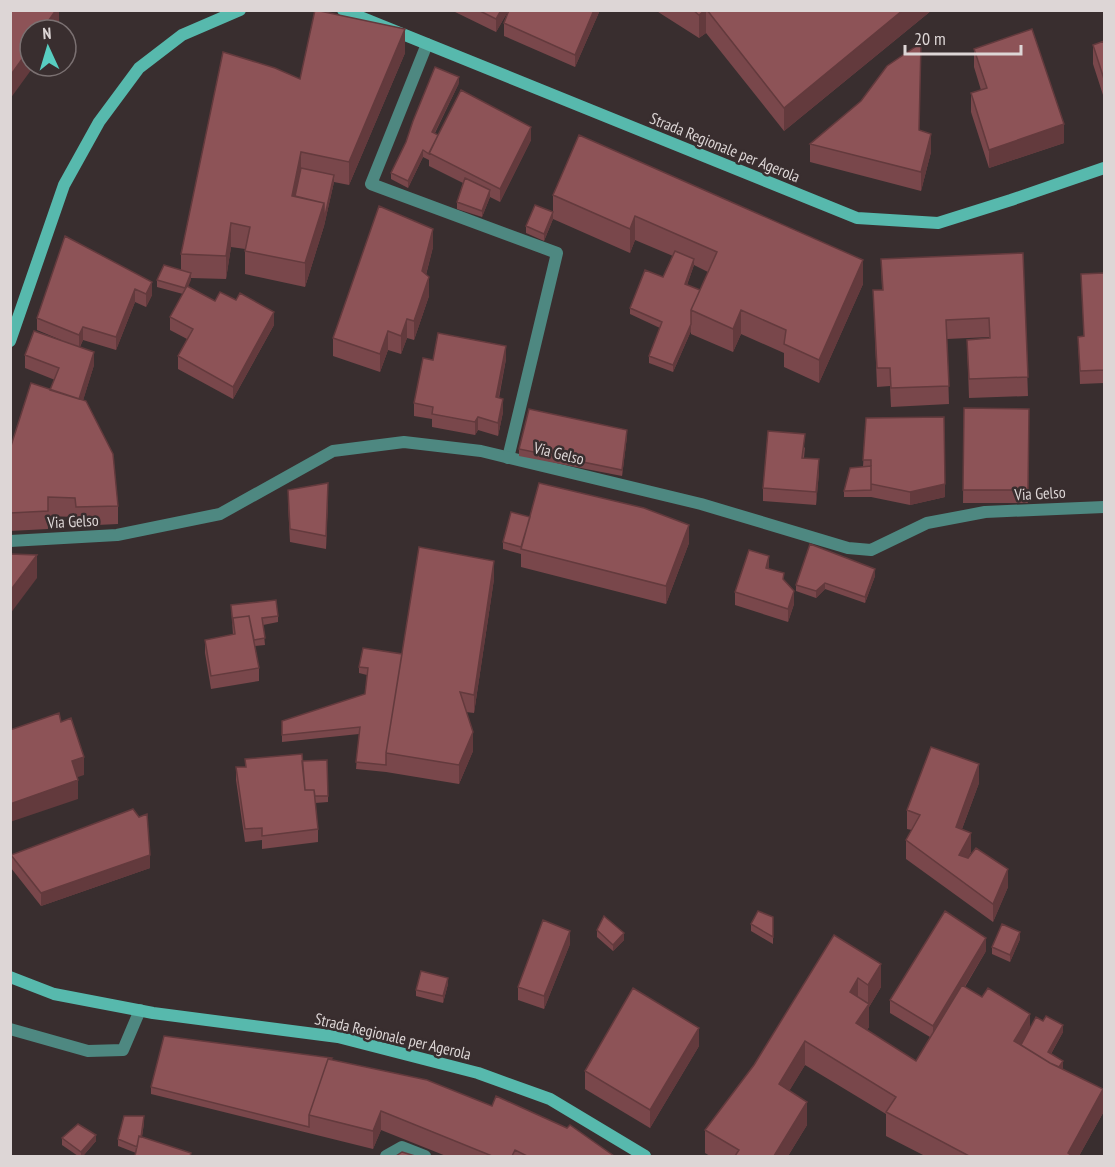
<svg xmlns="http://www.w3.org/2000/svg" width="1115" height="1167" viewBox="0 0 1115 1167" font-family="'PT Sans Narrow',sans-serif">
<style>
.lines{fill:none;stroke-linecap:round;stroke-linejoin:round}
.lane{stroke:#4e8881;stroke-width:12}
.street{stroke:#4e8881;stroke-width:12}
.secondary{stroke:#57b9ad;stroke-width:12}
.wall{fill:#79474b;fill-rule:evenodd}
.shaded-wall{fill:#633a3d}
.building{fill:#8d5357;stroke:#633a3d;stroke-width:1.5}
.labels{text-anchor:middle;stroke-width:5;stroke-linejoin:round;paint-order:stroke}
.street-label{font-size:16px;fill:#ddd6d6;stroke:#392e2f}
</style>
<rect width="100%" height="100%" fill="#392e2f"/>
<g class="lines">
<path class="lane" d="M427 44 371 184 557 253 508 458"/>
<path class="street" d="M10 541 117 535 220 514 333 451 404 442 481 451 701 504 848 548 871 550 927 523 985 512 1104 507
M10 1029 88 1051 123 1050 140 1010
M386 1156 402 1147 425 1156"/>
<path class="secondary" d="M343 10 857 218 938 223 1011 200 1104 168
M10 341 64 185 99 122 139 68 182 35 240 10
M10 977 54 994 153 1013 338 1037 478 1073 550 1099 645 1156"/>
</g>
<path class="wall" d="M451 10H600L575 67 504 36V23L508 13H507L496 32Z
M655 10H932L784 131 706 33 699 38Z
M1104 41V98L1093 64V45Z
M974 49 1064 143 989 168 971 112V93L981 90 974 67Z
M405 53 349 185 334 182 324 226 305 287 245 274V249L231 247 226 279 191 278 188 286 215 301 274 325 233 399 178 369V356L187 339 170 330V317L183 294 157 287V280L181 270V254L300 79Z
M459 83 435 133 438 135 531 140 500 202 490 197 482 217 457 209V202L463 183 429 166V160L423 157 408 188 391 179V173Z
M579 135 863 284 819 383 784 367V353L741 334 733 352 691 334V331L673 372 649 363V356L660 328 630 314V308L663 277 673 256 635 240 630 253 553 219 544 241 526 233V226L553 212V195ZM694 265 708 272 700 290 687 285Z
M810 144 931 152 921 191 810 162Z
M65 236 152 295 146 307 135 302 116 350 83 340 80 347 94 365 83 400 118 506V524L76 526 75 517 48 516V529L10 531V449L50 390 55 380 25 368V355L61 340 37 330V318Z
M433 247 426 275 429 296 414 340 407 338 401 354 388 350 380 372 333 356V338Z
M1023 253 1028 396 969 398 967 340 989 338V337L947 339 949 404 891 407 890 386 877 387 873 290H882L881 259Z
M1104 273V383L1080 384 1078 337 1084 336 1081 274Z
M506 359 499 398 503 412 498 436 478 430 475 435 432 427V419L414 416V403L433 360Z
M964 408 1029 409 1028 503H963Z
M866 418 945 497 910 505 871 497H844V491L863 467Z
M627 436 622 476 519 456V449Z
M805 447 804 458 819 472 816 505 763 501V488Z
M328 496 326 549 290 542 288 503Z
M530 517 689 543 666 604 521 567V554L503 549V542Z
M769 569 784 580 794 604 788 622 735 605V592Z
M875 576 865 603 825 589 816 598 796 591V585Z
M494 579 474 713 466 712 473 751 459 784 386 772 356 769 359 734 282 742V721L365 694 367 675 359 673V667L402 654Z
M231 605 278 616V622L263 625 265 645 255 646 259 668V681L211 689 205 653V640L233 635Z
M245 759 302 761 328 796V802L315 803 318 829V842L262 849V840L245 842 236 780V767H245Z
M979 783 962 829 971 852 967 858 1008 887 993 922 906 859V840L912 830 907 829V810Z
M139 817 150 868 41 906 11 868V855Z
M751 924 773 937V944L751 931Z
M597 930 624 940 613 951 597 937Z
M834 935 881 987 869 1007V1027L867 1030 916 1061 930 1037 890 1013V1000L986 951 965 987 1030 1028 1043 1021 1063 1032 1051 1054 1063 1068 1062 1069 1103 1113 1079 1156H925L886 1136V1114L805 1065 789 1091 807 1125 788 1156H710L705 1153V1130L754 1065Z
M1020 939 1010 962 992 954V947Z
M570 944 544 1009 518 1000V987Z
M448 984 443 1003 416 996V990Z
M699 1046 650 1128 585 1089V1071Z
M332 1060 614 1156H446L381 1130 373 1149 151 1094V1087Z
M144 1123 142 1137 191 1156 136 1153 118 1146V1139Z
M62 1138 96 1141 83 1156H78L62 1145Z"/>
<path class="shaded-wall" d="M56 10H59V30H42Z
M501 10H507V13L496 32V19Z
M594 10H600L575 67V55Z
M705 10H706V33L699 38V15Z
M903 10H932L784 131V108Z
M405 29V53L349 185V162Z
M30 48V66H34L10 99V76Z
M459 77V83L432 138V132Z
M1064 124V143L989 168V150Z
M531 127V140L500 202V189Z
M931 134V152L921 191V172Z
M423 150V157L408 188V181Z
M301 152V175L293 213 292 196Z
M334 175V182L324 226 305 287V263L324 203Z
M490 190V197L482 217V211Z
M553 212V219L544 241V234Z
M635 216V240L630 253V229Z
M231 223V247L226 279V256Z
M433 229V247L422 290V271Z
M694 259V265L685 290V284Z
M863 260V284L819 383V360Z
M191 273V280L185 294V288Z
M429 277V296L414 340V321Z
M152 282V295L146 307V294Z
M135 289V302L116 350V337Z
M741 310V334L733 352V329Z
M274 312V325L233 399V387Z
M407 319V338L401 354V336Z
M691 324V331L673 372V365Z
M83 327V340L79 348V335Z
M388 331V350L380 372V354Z
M506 346V359L496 410V397Z
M94 352V365L78 417V404Z
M503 399V412L498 436V423Z
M478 417V430L475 435V422Z
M627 430V436L622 476V470Z
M819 459V472L816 505V492Z
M328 483V496L326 549V536Z
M945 484V497L910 505V492Z
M689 525V543L666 604V586Z
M37 555V578L10 614V591Z
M769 556V569L766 568Z
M494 561V579L474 713V695Z
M875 569V576L865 603V597Z
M825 583V589L816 598V591Z
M794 591V604L788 622V609Z
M473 732V751L459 784V765Z
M84 757V775L72 779V761Z
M979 764V783L956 845V827Z
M78 780V799L10 822V804Z
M971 833V852L959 874V855Z
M150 855V868L41 906V893Z
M1008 869V887L993 922V904Z
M570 931V944L544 1009V996Z
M1020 932V939L1010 962V955Z
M624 933V940L613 951V945Z
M986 938V951L933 1039V1026Z
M881 964V987L869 1007V1027L856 1047V1023L868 1005V985Z
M448 978V984L443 1003V996Z
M858 978V1002L850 992Z
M1030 1014V1037L1017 1059 1014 1041Z
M1063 1025V1032L1048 1059V1052Z
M699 1028V1046L650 1128V1110Z
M805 1041V1065L779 1108V1084Z
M1063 1061V1068L1050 1086V1080Z
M1103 1089V1113L1079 1156H1068V1153Z
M807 1102V1125L788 1156H774Z
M381 1111V1130L373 1149V1131Z
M144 1116V1123L139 1154V1147Z
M96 1135V1141L83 1156H81V1152Z"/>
<path class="building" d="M10 10H56L42 30H30V48L10 76Z
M315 10 405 29 349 162 301 152 292 196 324 203 305 263 245 251 250 227 231 223 226 256 181 254 223 52 275 68 300 79Z
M478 10H501L496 19Z
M509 10H594L575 55 504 23Z
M693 10H705L699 15Z
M707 10H903L784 108Z
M1032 29 1064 124 989 150 971 93 987 88 974 49Z
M1104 41V79L1093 45Z
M921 43 919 130 931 134 921 172 810 144 861 101 887 66Z
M435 67 459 77 432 132 438 135 429 154 423 150 408 181 391 173 406 142 413 121Z
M461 90 531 127 500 189 429 153Z
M579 135 863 260 819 360 784 344 786 330 741 310 733 329 691 310 717 252 635 216 630 229 553 195Z
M301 168 334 175 324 220V203L295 196Z
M465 178 490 190 482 211 457 202Z
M535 205 553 212 544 234 526 226Z
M379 206 433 229 422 271 429 277 414 321 407 319 401 336 388 331 380 354 333 338Z
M65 236 152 282 146 294 135 289 116 337 83 327 79 335 37 318Z
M675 251 694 259 685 284 700 290 691 310V324L673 365 649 356 662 322 630 308 645 270 663 277Z
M1023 253 1028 377 969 379 967 340 990 338 989 318 946 320 949 386 891 388 890 368H877L873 290H883L881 259Z
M164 265 191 273 185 288 157 280Z
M1104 273V370L1080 371 1078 337 1084 336 1081 274Z
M187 286 215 301 220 292 236 300 240 293 274 312 233 387 178 356 193 329 170 317Z
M34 331 94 352 79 399 50 390 59 368 25 355Z
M438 333 506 346 496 397 503 399 498 423 478 417 475 422 432 414 433 407 414 403 423 358 433 360Z
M31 383 86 401 113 454 118 506 76 507 75 498 48 497V511L10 513V449Z
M964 408 1029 409 1028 490H963Z
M529 409 627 430 622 470 519 449Z
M944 417 945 484 910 492 871 484V460H863L866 418Z
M768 431 805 434 802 458 819 459 816 492 763 488Z
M871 466V490L844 491 850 468Z
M328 483 326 536 290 529 288 490Z
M539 483 644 508 689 525 666 586 521 549Z
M511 512 530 517 521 547 503 542Z
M810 544 875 569 865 597 825 583 816 591 796 585Z
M419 547 494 561 474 695 460 692 473 732 459 765 386 753Z
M749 550 769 556 766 568 784 573 783 579 794 591 788 609 735 592Z
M10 554 37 555 10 591Z
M276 600 278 616 262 618 265 638 254 640 249 616 233 618V625L231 605Z
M249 616 259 668 211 676 205 640 235 634 233 618Z
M363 648 402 654 386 753V765L356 762 360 727 282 735V721L365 694 368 668 359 667Z
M59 713 61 722 71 718 84 757 72 761 78 780 10 804V730Z
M931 747 979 764 956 827 971 833 959 855 968 858 976 848 1008 869 993 904 906 840 920 815 907 810Z
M302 754 305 790H314L318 829 262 836V828L245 829 236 767H246L245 759Z
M327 760 328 796H315L314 790H305L302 761Z
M133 809 139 817 147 814 150 855 41 893 11 855Z
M758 911 773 917V937L751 924Z
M945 911 986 938 933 1026 890 1000Z
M604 916 624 933 613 945 597 930Z
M543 920 570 931 544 996 518 987Z
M1002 924 1020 932 1010 955 992 947Z
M834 935 881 964 868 985 858 978 850 992 869 1004 856 1023 916 1061 962 985 982 997 988 988 1030 1014 1014 1041 1050 1063 1103 1089 1068 1153 1072 1156H969L886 1112 896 1097 805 1041 779 1084 807 1102 774 1156H735L739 1150 705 1130 754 1065Z
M421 971 448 978 443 996 416 990Z
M633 988 699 1028 650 1110 585 1071Z
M1046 1016 1063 1025 1048 1052 1063 1061 1059 1067 1050 1063 1021 1045 1036 1017 1043 1021Z
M164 1036 332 1058 331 1059H328L309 1115V1127L151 1087Z
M328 1059 427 1080 492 1106 496 1096 567 1128 570 1125 614 1156H527L515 1150 512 1156H492L381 1111 373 1131 309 1115Z
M124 1116H144L141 1137 139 1136 137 1147 118 1139Z
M78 1124 96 1135 81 1152 62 1138Z
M139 1136 191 1153 190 1156H135Z
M402 1152 415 1156H396Z"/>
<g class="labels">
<g class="street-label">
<text transform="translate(725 147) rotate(22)" y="6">Strada Regionale per Agerola</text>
<text transform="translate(559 453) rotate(14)" y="6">Via Gelso</text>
<text transform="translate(1040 493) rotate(-3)" y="6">Via Gelso</text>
<text transform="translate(73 521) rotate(-3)" y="6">Via Gelso</text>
<text transform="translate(393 1036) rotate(13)" y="6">Strada Regionale per Agerola</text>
</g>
</g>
<rect width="1115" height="1167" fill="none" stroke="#ddd6d6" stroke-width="24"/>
<g transform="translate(48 48) rotate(356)"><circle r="28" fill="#392e2f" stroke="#7b7172" stroke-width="1.5"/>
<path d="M0-4.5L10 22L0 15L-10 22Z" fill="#58cec1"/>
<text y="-9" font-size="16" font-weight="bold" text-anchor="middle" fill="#ddd6d6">N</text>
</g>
<path d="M905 45v9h116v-9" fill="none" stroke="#ddd6d6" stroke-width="3"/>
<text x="914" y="45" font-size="18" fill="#ddd6d6" stroke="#392e2f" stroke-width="4.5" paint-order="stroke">20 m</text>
</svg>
